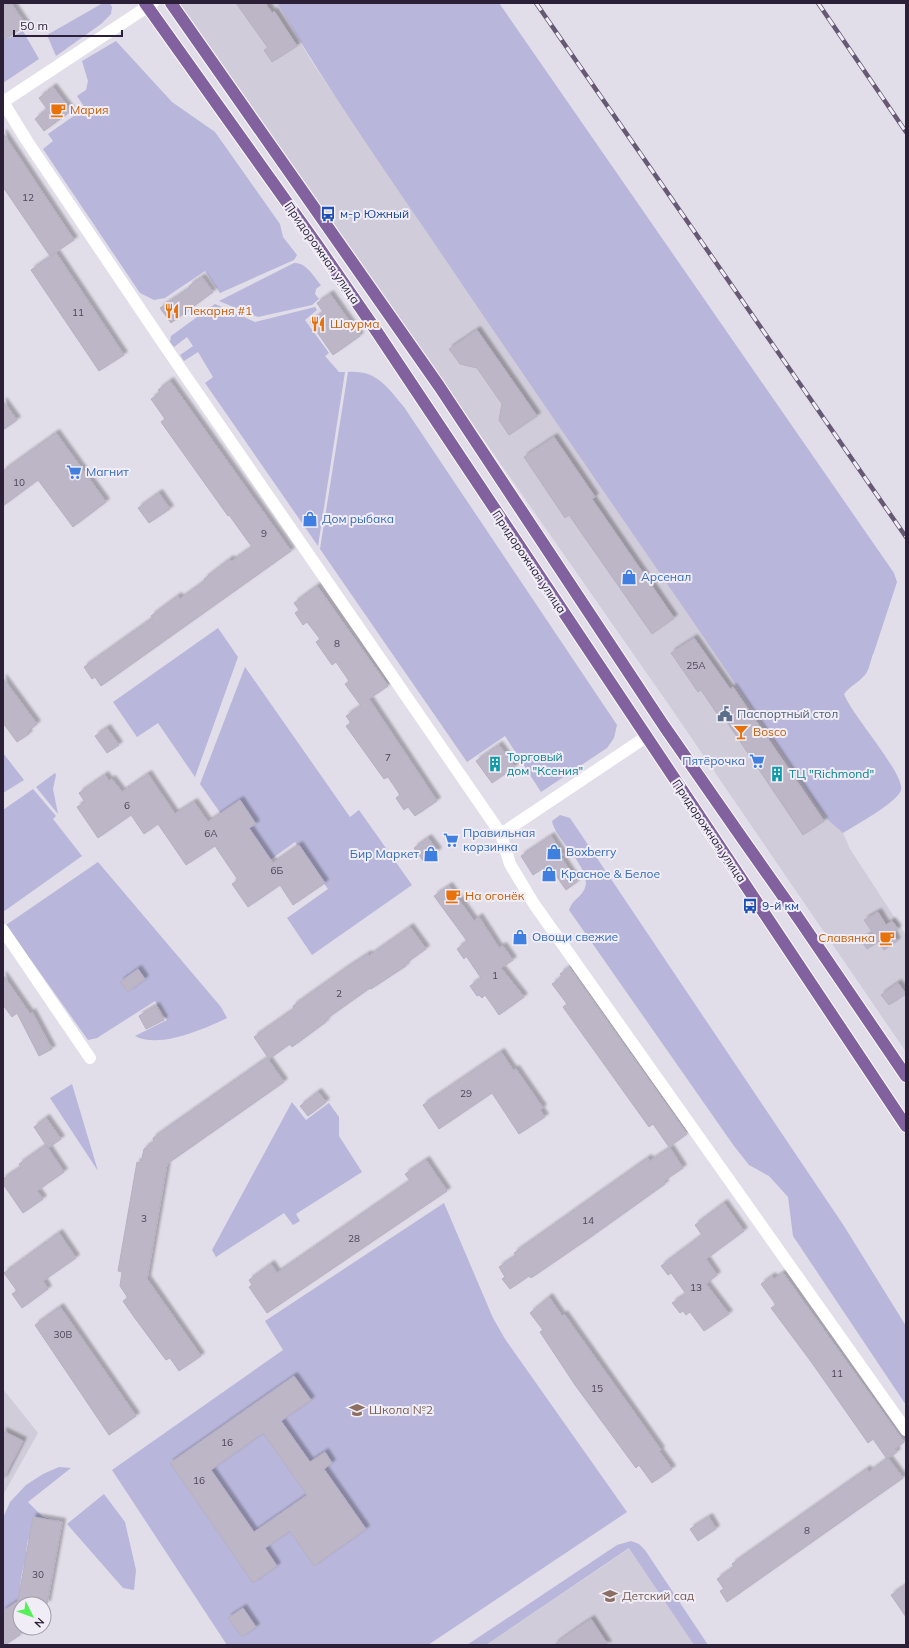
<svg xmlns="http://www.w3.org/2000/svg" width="909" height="1648" viewBox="0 0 909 1648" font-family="Mulish,sans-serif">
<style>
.built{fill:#d0ccd9}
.green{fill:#b8b6da}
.building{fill:#bcb6c6;stroke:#b7b0c2;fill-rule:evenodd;filter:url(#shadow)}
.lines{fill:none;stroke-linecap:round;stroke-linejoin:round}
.primary-casing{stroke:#fff;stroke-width:14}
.street{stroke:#fff;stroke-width:12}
.primary{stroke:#81629e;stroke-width:12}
.rail-casing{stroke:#675974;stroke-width:4.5}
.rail{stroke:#f0edf6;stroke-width:3;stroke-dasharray:9;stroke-linecap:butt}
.labels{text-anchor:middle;stroke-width:4;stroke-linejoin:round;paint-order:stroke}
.number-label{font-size:10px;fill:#50455c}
.food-label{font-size:12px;fill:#c56008;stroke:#f0edf6;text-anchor:start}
.transit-label{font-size:12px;fill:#164399;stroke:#f0edf6;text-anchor:start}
.street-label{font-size:12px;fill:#2c1f38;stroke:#f0edf6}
.shop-label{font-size:12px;fill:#366cbe;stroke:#f0edf6;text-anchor:start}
.service-label{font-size:12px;fill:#4e5e75;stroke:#f0edf6;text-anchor:start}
.culture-label{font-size:12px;fill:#0d838f;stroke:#f0edf6;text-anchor:start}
.education-label{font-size:12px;fill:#785e54;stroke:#f0edf6;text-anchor:start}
</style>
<defs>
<filter id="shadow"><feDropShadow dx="3.5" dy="-3.5" stdDeviation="1" flood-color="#0004"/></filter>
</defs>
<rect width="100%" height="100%" fill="#e1dde9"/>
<path class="built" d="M179 3H277L312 62 497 335 744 696 818 807 829 821 843 833 850 849 906 935V1052L671 708Z
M3 1389 38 1433 3 1495Z
M630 1548 694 1645H486Z"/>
<path class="green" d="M103 3H110L112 7 111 14 101 24 56 56 47 35Z
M277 3H499L894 573 897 582 874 652C870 660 870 669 865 675 858 683 850 686 844 694 851 714 905 774 901 790 898 802 854 826 843 833L829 821 818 807C696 623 569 443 445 259 388 175 329 91 277 3Z
M23 31 39 59 3 83V37L5 40Z
M116 41 172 102 215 132 280 224 283 237 297 255 294 260 220 293 205 271 165 298 154 300 140 293 43 149 53 141 48 134 85 108 77 96 86 90 88 81 82 61Z
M294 263C306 262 314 277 321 285L316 289 315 294 319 299 312 305 258 317 219 301Z
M215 304 255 322 315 307 317 310 305 320 329 353 325 356 339 372H345L318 546 205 383 213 377 198 352 184 361 180 355 193 346 187 337 174 347 170 342 171 336Z
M348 372C377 370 387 387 404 407L617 725 614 738 607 748 541 792 505 736 467 762 320 549Z
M218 628 238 657 195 777 158 723 137 737 113 702Z
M245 667 350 817 359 810 412 885 312 955 287 918 328 889 295 842 259 868 200 784Z
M3 753 24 780 3 793Z
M55 773 56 775 53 789 58 814 36 787Z
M33 789 56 816 53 819 82 856 3 912V810Z
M560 815 570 818 844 1226 906 1326V1405L793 1236 788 1197 769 1176 749 1165 734 1146 569 910C573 899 580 898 584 890 595 870 555 840 552 821Z
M98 862 221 1007 227 1018C204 1029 159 1049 135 1036L167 1020 155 1001 97 1038 88 1040 6 925Z
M72 1084 98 1171 50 1098Z
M292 1102 306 1120 329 1103 339 1117V1136L362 1172 296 1214 300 1221 293 1225 284 1213 216 1257 212 1250Z
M444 1203 493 1318 505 1339 627 1512 428 1645H227L112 1470 283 1350 265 1321Z
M59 1467 71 1468 28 1502 43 1517 62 1522 33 1517 30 1532 33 1533 32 1540 28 1539 26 1552 30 1553C20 1567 20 1586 20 1603L3 1611V1518L10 1502 26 1485 43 1474Z
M104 1494 125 1522 136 1570 134 1590 123 1588 67 1524Z
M631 1541 639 1544 645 1550 708 1645H694L629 1548 486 1645H467L617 1545Z"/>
<path class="building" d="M3 3H11L26 25 3 41Z
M236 3H265L272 13 274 11 297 46 272 62 264 50 268 48Z
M53 87 71 111 44 131 35 119 47 109 39 98Z
M3 133 74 240 50 256 3 187Z
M56 253 124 355 99 371 31 270Z
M202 277 213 292 171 323 160 308 190 288 189 286Z
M330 294 360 336 333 355 310 322 323 312 317 303Z
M477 330 537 416 509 435 499 420 502 404 477 368 460 364 449 349Z
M170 381 291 551 101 686 95 677 92 679 84 667 153 618 151 616 170 602 178 596 180 599 205 581 204 579 230 559 232 561 252 547 229 515 228 516 161 422 165 419 151 399 160 393 158 390Z
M3 401 17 420 3 430Z
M56 433 106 502 73 527 38 480 3 506V471Z
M554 437 595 497 592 499 674 618 652 634 569 515 565 518 524 457Z
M159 493 170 509 149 523 138 508Z
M317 586 388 686 369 699 437 801 415 816 408 807 404 810 396 798 400 795 388 777 384 779 346 726 351 723 346 716 361 706 345 684 349 681 336 662 332 665 316 642 320 639 307 622 303 625 295 613 299 610 294 603Z
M694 638 730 689 733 687 824 821 803 835 725 719 722 721 701 690 698 692 671 653Z
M3 678 37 724 27 732 29 734 17 742 3 723Z
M107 728 119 745 107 753 95 736Z
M499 745 515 767 492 783 476 761Z
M148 774 175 814 194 802 208 822 240 800 256 824 249 828 273 863 299 845 325 883 293 905 280 885 248 907 232 884 238 880 215 846 186 865 158 824 144 834 131 815 98 838 77 807 85 802 79 793 105 775 109 781 112 779 122 792Z
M551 836 563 855 561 857 577 882 566 890 557 877 550 881 542 869 533 875 521 856Z
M428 838 438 851 424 862 414 848Z
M449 886 474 921 479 917 499 948 503 946 513 960 501 968 524 997 499 1015 485 995 482 998 479 995 477 996 470 986 481 978 466 956 464 959 457 949 467 941 434 896Z
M878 912 886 925 892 921 898 929 892 933 897 941 884 950 878 942 867 949 861 940 873 933 864 920Z
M410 927 426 949 405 964 406 966 371 989 370 988 325 1020 326 1022 292 1047 290 1044 269 1059 254 1037 294 1009 293 1006 345 969 368 954 369 956Z
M569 967 687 1134 669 1147 653 1124 649 1127 563 1007 567 1004 552 984 562 977 560 974Z
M138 969 145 979 128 992 120 982Z
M3 975 30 1014 32 1012 52 1049 39 1056 17 1013 12 1017 3 1005Z
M898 983 906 994 889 1005 881 995Z
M156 1006 164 1020 146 1029 139 1016Z
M501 1052 513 1070 516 1069 543 1108 540 1110 545 1117 519 1134 492 1093 439 1129 423 1105Z
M267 1058 284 1082 167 1164 147 1279 201 1356 179 1371 170 1358 166 1360 134 1317 123 1301 128 1298 120 1286 122 1272 118 1271 137 1162 141 1163 144 1149 154 1141 153 1138Z
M318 1092 326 1102 308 1116 300 1106Z
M46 1118 61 1139 48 1148 34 1127Z
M46 1145 64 1172 37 1191 43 1199 23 1213 3 1184V1179L21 1167 19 1164Z
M670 1148 683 1168 664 1181 665 1184 588 1239 531 1278 529 1276 510 1289 502 1279 505 1277 499 1267 516 1256 514 1253 648 1158 650 1161Z
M426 1160 447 1191 267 1313 249 1287 252 1285 249 1280 271 1264 277 1273 410 1181 405 1174Z
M724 1203 744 1231 706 1259 717 1275 706 1284 729 1314 704 1331 690 1312 686 1315 683 1311 680 1313 672 1303 686 1294 671 1273 668 1275 661 1266 702 1235 695 1225Z
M59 1233 76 1258 43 1281 48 1289 22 1308 12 1294 17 1291 4 1273Z
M783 1273 904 1442 895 1449 897 1452 887 1459 873 1439 868 1443 812 1363 771 1308 776 1305 761 1284 772 1276 774 1279Z
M549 1297 562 1316 564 1314 661 1450 659 1451 672 1469 652 1483 639 1465 636 1468 575 1385 540 1332 543 1330 530 1313Z
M60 1307 136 1416 109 1435 35 1325Z
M294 1376 311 1400 281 1421 310 1462 325 1452 332 1463 324 1469 366 1529 314 1566 290 1531 265 1548 277 1566 253 1583 170 1463ZM263 1433 307 1495 254 1532 211 1470Z
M3 1431 23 1441 3 1480Z
M888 1458 903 1478 727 1602 720 1591 724 1589 717 1579 734 1567 732 1564 867 1469 869 1472Z
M33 1517 62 1522 47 1604H20V1635L5 1645H3V1611L18 1601Z
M709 1517 716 1529 698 1541 690 1529Z
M906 1585V1617L891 1595Z
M243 1608 256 1627 242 1637 228 1618Z
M591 1619 608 1645H554L573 1631Z"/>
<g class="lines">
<g class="primary-casing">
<path id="primary" d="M145 3 318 246 373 326 906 1126
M171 3 439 386 664 726 742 838 799 919 906 1076"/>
</g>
<path class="street" d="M3 102 27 141 165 346 501 834 510 864 534 904 906 1430
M3 102 153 3
M501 834 646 737
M3 930 90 1058"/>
<use href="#primary" class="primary"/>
<g class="rail-casing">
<path id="rail" d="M536 3 906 537
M818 3 906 132"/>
</g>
<use href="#rail" class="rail"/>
</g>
<defs>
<g id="cafe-bare" transform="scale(1.2)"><path d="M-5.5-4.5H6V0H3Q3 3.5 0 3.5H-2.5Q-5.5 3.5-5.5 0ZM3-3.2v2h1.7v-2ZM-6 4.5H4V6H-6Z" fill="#e8710a" stroke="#f0edf6" stroke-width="2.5" paint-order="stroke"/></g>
<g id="bus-bare" transform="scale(1.2)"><path d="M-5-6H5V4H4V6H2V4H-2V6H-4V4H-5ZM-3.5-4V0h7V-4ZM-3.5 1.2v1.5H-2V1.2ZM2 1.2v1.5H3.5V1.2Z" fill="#1a4fb4" stroke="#f0edf6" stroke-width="2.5" paint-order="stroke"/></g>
<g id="restaurant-bare" transform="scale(1.2)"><path d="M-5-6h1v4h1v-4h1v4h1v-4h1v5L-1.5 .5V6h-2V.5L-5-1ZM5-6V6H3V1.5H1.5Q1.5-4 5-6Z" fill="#e8710a" stroke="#f0edf6" stroke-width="2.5" paint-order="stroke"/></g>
<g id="supermarket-bare" transform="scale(1.2)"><path d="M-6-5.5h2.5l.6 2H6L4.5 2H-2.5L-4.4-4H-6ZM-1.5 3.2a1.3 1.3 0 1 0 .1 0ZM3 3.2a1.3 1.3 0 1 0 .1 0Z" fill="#3f7fe0" stroke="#f0edf6" stroke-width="2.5" paint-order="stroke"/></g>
<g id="shop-bare" transform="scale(1.2)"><path d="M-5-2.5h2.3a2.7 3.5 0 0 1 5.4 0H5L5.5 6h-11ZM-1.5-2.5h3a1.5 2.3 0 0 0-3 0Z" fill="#3f7fe0" stroke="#f0edf6" stroke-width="2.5" paint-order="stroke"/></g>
<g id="civic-bare" transform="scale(1.2)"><path d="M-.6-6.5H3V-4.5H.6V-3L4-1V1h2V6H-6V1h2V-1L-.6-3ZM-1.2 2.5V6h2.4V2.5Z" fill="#5c6f8a" stroke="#f0edf6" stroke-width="2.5" paint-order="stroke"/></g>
<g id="bar-bare" transform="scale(1.2)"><path d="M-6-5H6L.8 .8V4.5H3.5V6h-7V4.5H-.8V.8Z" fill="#e8710a" stroke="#f0edf6" stroke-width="2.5" paint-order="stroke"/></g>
<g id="building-bare" transform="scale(1.2)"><path d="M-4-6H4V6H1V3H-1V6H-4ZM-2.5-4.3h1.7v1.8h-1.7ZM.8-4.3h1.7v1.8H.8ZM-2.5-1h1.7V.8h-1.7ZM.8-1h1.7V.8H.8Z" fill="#0f9aa8" stroke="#f0edf6" stroke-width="2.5" paint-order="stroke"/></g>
<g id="school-bare" transform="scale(1.2)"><path d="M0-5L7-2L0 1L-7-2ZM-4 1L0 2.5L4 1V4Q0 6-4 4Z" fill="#8d6e63" stroke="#f0edf6" stroke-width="2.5" paint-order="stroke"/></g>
</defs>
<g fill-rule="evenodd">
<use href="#cafe-bare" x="58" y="110"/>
<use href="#bus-bare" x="328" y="214"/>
<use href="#restaurant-bare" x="172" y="311"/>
<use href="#restaurant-bare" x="318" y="324"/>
<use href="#supermarket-bare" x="74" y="472"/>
<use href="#shop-bare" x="310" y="519"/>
<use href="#shop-bare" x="629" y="577"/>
<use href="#civic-bare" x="725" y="714"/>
<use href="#bar-bare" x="741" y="732"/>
<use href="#supermarket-bare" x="757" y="761"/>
<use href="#building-bare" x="495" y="764"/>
<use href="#building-bare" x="777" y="774"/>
<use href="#supermarket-bare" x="451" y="840"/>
<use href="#shop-bare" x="554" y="852"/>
<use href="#shop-bare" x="431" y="854"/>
<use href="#shop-bare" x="549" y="874"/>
<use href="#cafe-bare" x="453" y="896"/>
<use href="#bus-bare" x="750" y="906"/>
<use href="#shop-bare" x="520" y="937"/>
<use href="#cafe-bare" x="887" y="938"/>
<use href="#school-bare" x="357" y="1410"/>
<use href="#school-bare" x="610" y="1596"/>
</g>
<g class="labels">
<g class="number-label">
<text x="28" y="201">12</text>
<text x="78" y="316">11</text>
<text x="19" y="486">10</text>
<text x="264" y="537">9</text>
<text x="337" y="647">8</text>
<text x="696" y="669">25А</text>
<text x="388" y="761">7</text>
<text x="127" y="809">6</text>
<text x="211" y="837">6А</text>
<text x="277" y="874">6Б</text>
<text x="495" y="979">1</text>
<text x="339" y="997">2</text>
<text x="466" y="1097">29</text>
<text x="144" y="1222">3</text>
<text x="588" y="1224">14</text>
<text x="354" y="1242">28</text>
<text x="696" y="1291">13</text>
<text x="63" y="1338">30В</text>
<text x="837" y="1377">11</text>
<text x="597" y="1392">15</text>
<text x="227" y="1446">16</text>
<text x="199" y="1484">16</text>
<text x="807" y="1534">8</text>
<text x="38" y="1578">30</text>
</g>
<g class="food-label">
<text x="70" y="114">Мария</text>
<text x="184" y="315">Пекарня #1</text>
<text x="330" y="328">Шаурма</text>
<text x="753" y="736">Bosco</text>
<text x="465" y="900">На огонёк</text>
<text x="875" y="942" text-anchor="end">Славянка</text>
</g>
<g class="transit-label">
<text x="340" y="218">м-р Южный</text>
<text x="762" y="910">9-й км</text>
</g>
<g class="street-label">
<text transform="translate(322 253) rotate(55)" y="4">Придорожная улица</text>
<text transform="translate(529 562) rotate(56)" y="4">Придорожная улица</text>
<text transform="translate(709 831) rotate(56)" y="4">Придорожная улица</text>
</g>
<g class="shop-label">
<text x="86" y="476">Магнит</text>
<text x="322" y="523">Дом рыбака</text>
<text x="641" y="581">Арсенал</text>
<text x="745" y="765" text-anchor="end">Пятёрочка</text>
<text x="463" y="837">Правильная<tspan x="463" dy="14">корзинка</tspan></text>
<text x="566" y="856">Boxberry</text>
<text x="419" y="858" text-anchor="end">Бир Маркет</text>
<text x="561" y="878">Красное &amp; Белое</text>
<text x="532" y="941">Овощи свежие</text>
</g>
<g class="service-label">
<text x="737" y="718">Паспортный стол</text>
</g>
<g class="culture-label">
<text x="507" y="761">Торговый<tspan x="507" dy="14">дом "Ксения"</tspan></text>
<text x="789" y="778">ТЦ "Richmond"</text>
</g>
<g class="education-label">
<text x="369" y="1414">Школа №2</text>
<text x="622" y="1600">Детский сад</text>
</g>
</g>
<rect width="909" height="1648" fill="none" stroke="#2c1f38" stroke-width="8"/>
<g transform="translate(32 1616) rotate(132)"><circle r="19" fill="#f0edf6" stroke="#a29baa"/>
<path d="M0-3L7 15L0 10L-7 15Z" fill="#55ef59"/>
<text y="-6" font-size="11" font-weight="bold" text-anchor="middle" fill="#2c1f38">N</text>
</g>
<path d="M14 30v6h108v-6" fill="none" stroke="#2c1f38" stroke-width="2"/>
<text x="20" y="30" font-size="12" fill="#2c1f38" stroke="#f0edf6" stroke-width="3" paint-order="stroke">50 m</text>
</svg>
